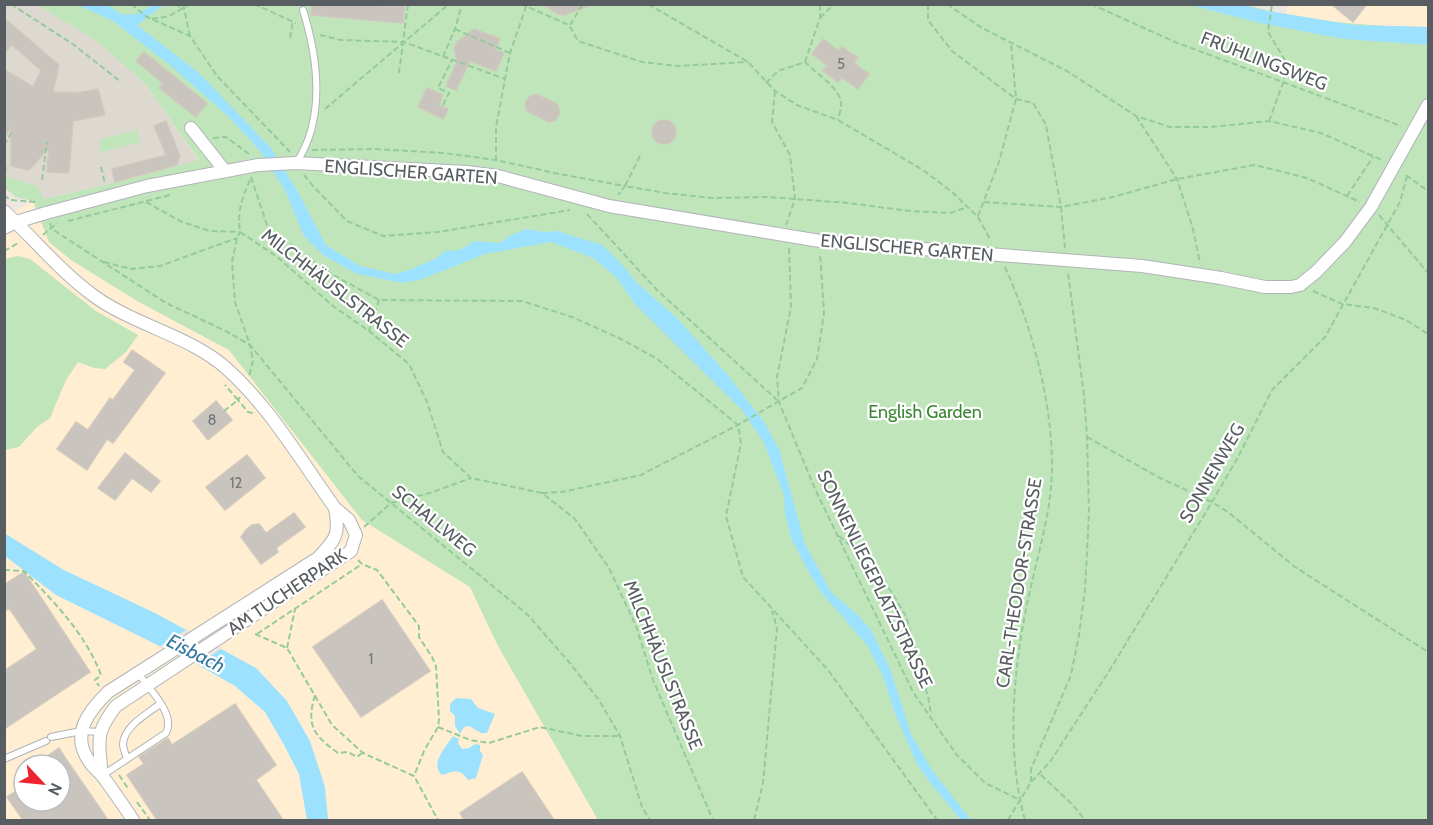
<svg xmlns="http://www.w3.org/2000/svg" width="1433" height="825" viewBox="0 0 1433 825" font-family="Cabin,sans-serif">
<style>
.commercial{fill:#ffeed1;fill-rule:evenodd}
.education{fill:#ded9d0}
.green{fill:#c0e5ba}
.water{fill:#9ce2ff}
.pier{fill:#ece7df}
.building{fill:#c9c4be;stroke:#d0c8bd;stroke-width:1.5}
.lines{fill:none;stroke-linecap:round;stroke-linejoin:round}
.service-casing{stroke:#b0b4b8;stroke-width:8}
.minor-casing{stroke:#b0b4b8;stroke-width:14}
.path{stroke:#95cb9c;stroke-width:2;stroke-dasharray:6 3;stroke-linecap:butt}
.service{stroke:#fff;stroke-width:6}
.minor{stroke:#fff;stroke-width:12}
.labels{text-anchor:middle;stroke-width:4.5;stroke-linejoin:round;paint-order:stroke}
.number-label{font-size:15px;fill:#747778}
.street-label{font-size:18px;fill:#585d61;stroke:#fff}
.park-label{font-size:18px;fill:#3a8632;stroke:#fff}
.water-label{font-size:20px;font-style:italic;fill:#3378a1;stroke:#fff}
</style>
<rect width="100%" height="100%" fill="#ece7df"/>
<path class="commercial" d="M1288 5H1428V27L1354 25 1286 14Z
M33 201 49 242 71 260 139 302 229 350 362 520 470 587 497 644 598 820H5L4 217ZM24 765H60V801H24Z"/>
<path class="education" d="M4 5H37L98 42 145 84 199 161 105 185 33 201 16 197 5 188Z"/>
<path class="green" d="M1243 4C1303 22 1366 26 1428 27V820H598L497 644 470 587 362 520 229 350 139 302 71 260 49 242 33 201 16 197 5 188 4 176 38 186 43 199 105 185 199 160 145 84 98 42 37 5Z
M137 130 140 142 99 153 100 139Z
M18 256 30 259 96 311 138 335 126 352 105 369 94 368 78 362 66 380 50 418 36 428 19 447 5 450V259Z"/>
<path class="water" d="M78 5H107L123 15 137 14 153 5H164L137 25 199 73 271 148 298 192 326 245 360 266 395 274 412 269 435 259 446 251 460 250 474 241 500 243 511 235 527 229 544 232 557 231 602 245 618 260 636 282 677 318 727 374 765 423 779 449 805 544 831 592 860 617 871 630 891 671 911 734 932 770 971 820H961L932 785 917 764 896 716 882 674 867 645 821 592 811 576 791 538 785 514 784 495 764 443 743 411 636 305 616 277 593 258 551 242 485 254 422 279 403 283 357 274 323 255 304 236 285 190 260 151 229 117 170 65 113 21Z
M1190 5H1243L1263 10 1354 25 1428 27V45L1344 39 1260 23Z
M4 533 64 570 157 614 256 668 287 701 310 741 325 787 328 820H307L299 774 283 743 265 712 235 686 198 665 56 595 5 556Z
M456 698 471 699 478 708 495 714 487 733H481L469 726 464 727 460 734 455 726V716L450 711V704Z
M453 736 459 739 458 743 462 749 469 748 475 744 480 745V751L483 755 476 778 468 780C460 768 454 771 442 775 429 764 446 747 453 736Z"/>
<path class="pier" d="M186 630 222 648 198 665 159 647Z"/>
<path class="building" d="M312 4 405 6 403 23 311 15Z
M543 4H592V5L564 15 558 14Z
M1331 4H1367L1353 22Z
M4 18 59 65 53 92 76 93 98 89 105 115 73 121 69 173 47 172 49 148 29 170 11 166V128L4 139V69L33 87 41 70 12 45 4 53Z
M474 29 500 39 495 50 504 53 496 71 470 61 456 90 446 86 457 62 454 49 457 42Z
M823 39 839 51 842 47 858 58 854 63 869 74 858 89 842 78 838 82 823 71 828 66 812 54Z
M144 52 207 103 196 117 159 88 163 83 136 61Z
M427 88 443 95 439 105 448 109 443 119 418 107Z
M536 94 557 104 560 112 556 120 549 122 527 111 525 104 529 97Z
M652 132a12 12 0 1 1 24 0a12 12 0 1 1-24 0Z
M166 121 180 156 177 165 115 182 112 169 166 155 154 126Z
M132 350 165 373 113 443 107 439 87 470 57 449 76 422 88 430 110 398 113 400 135 370 124 362Z
M216 401 232 420 208 440 193 421Z
M125 453 160 481 151 492 132 478 115 500 98 488Z
M247 455 265 478 225 510 206 487Z
M294 513 305 527 276 548 278 552 261 564 241 537 246 530 252 525 259 524 266 533Z
M24 572 90 672 4 729V671L37 649 9 608 4 612V585Z
M382 600 430 671 361 717 313 647Z
M235 704 276 765 256 780 283 820H157L127 775 144 764 139 757 168 738 172 745Z
M59 748 64 756 108 820H23L7 797 24 786V801H60V765H34Z
M522 772 554 820H464L460 813Z"/>
<g class="lines">
<g class="service-casing">
<path id="service" d="M296 163C326 119 318 58 303 10
M51 737 81 731 100 732
M4 759 46 741
M127 759C126 755 123 749 123 744 124 726 147 714 160 704
M103 775 166 733C176 714 149 689 138 673"/>
</g>
<g class="minor-casing">
<path id="minor" d="M191 128 225 171
M4 211C34 239 61 272 94 296 134 325 190 336 226 368 270 407 301 461 335 508L349 520 356 535 351 551 116 706C94 734 99 742 102 776
M4 228 16 222 46 213 147 186 258 165 296 163 467 172 498 176 609 206 820 241 1142 266 1221 278 1265 287H1291L1300 285 1316 272 1345 242 1371 207 1428 105
M133 820C124 806 114 792 104 778 100 772 93 768 89 761 70 734 89 711 108 692L318 558C336 539 340 535 335 508"/>
</g>
<path class="path" d="M11 4 74 45 121 82
M131 4 147 17 190 36 217 76 290 152
M175 4 183 9
M183 4 190 36
M254 4 296 23
M521 4 569 25 578 41 642 62 678 66 748 62
M648 4 748 62 775 91 797 105 838 120 923 170 952 192 978 217 991 241
M928 4V20L952 51 1016 99 1033 103 1046 125 1061 207 1065 249
M947 4 982 28 1067 71 1136 116 1170 127H1211L1269 121 1321 133 1384 161
M1091 4 1175 42 1401 126
M820 18 834 4
M152 19 169 16 190 4
M570 25 583 4
M455 29 510 53
M320 35 341 40 404 42 505 79
M290 38 293 21
M443 57 455 29 462 4
M805 62 820 18V4
M399 73 408 4
M766 83 778 71 805 62C816 74 843 89 841 106 841 110 839 116 838 120
M775 91 772 122 790 155 795 199 786 225
M443 105 449 93 438 88 452 60
M325 109 449 4
M1136 116 1177 179 1193 229 1200 263
M1269 121 1283 83 1285 71V60L1268 32 1272 4
M213 138 226 137 249 154
M4 145 12 132
M312 150 374 149 444 153 496 160 559 174 625 186 618 195
M640 156 625 186 665 193 712 198 768 197 795 199 848 203 910 211 950 213 968 207
M4 157 6 171
M496 161V127L510 53 527 4
M101 167 105 184
M304 175 314 187 347 221 383 236 438 232 570 210
M1406 175 1428 191
M251 177 268 228 328 272 379 300 522 301 572 317 619 338 656 358 738 425 741 443 726 516 743 577 828 670 937 820
M42 180 47 142
M250 180C242 198 237 212 240 232L276 256 333 306 369 331 409 364 427 402 443 452 471 478 542 493 575 519 609 568 636 626 653 680 713 820
M4 195 10 200 36 202
M1347 196 1373 157
M146 202 182 222 210 231 240 232 237 238 232 262 235 302 250 345 358 476 527 614 569 662 599 700 620 736 642 807 650 820
M984 202 1061 207 1113 197 1177 179 1255 165 1307 178 1360 202
M587 214 657 290 777 400
M1379 215 1428 273
M978 216 999 162 1016 99 1011 42
M68 221 170 195
M50 223 52 229 166 303 226 331 250 345 253 361 249 376
M43 235 57 223
M789 248 791 307 777 377 779 402 815 489 913 692 956 754 985 783 1020 800
M4 251 20 242
M104 262 131 269 160 266 237 238
M1005 267C1034 331 1057 418 1051 488 1047 527 1035 566 1027 604 1013 672 1006 752 1025 820
M1313 291 1342 304 1374 308 1406 320 1428 334
M369 331 379 300
M240 397 238 400 248 412 253 413
M224 411 238 400 225 385
M1087 437 1160 478 1212 502 1228 512 1295 567 1428 652
M542 493 562 492 641 475 738 425 802 388 817 359 824 313 820 253
M364 527 391 503 433 492 471 478
M839 536 854 549 884 580 906 616 929 701 931 715
M358 560 362 564 377 570 419 626V637L432 657 436 666 439 719 438 727 424 751 414 776
M4 570 24 571C55 603 85 633 101 675L95 680 99 686
M255 634 287 648 332 725 363 753 414 776 438 820
M257 634 362 564
M287 648 295 609
M315 695C306 725 313 735 338 753L348 752 357 757 362 753
M438 727 470 740 489 743 540 727 582 736H620
M119 775 129 790
M1041 775 1072 804 1085 820
M1031 782V769L1071 675 1079 635 1085 590 1089 512 1087 437 1084 395 1068 273
M137 802 150 820
M754 820 763 783 777 628 772 611
M1008 820 1031 782 1050 762 1111 668 1212 502 1238 457 1272 390 1325 337 1400 202 1407 176"/>
<use href="#service" class="service"/>
<use href="#minor" class="minor"/>
</g>
<g class="labels">
<g class="number-label">
<text x="841" y="69">5</text>
<text x="212" y="425">8</text>
<text x="236" y="488">12</text>
<text x="371" y="664">1</text>
</g>
<g class="street-label">
<text transform="translate(1264 61) rotate(21)" y="6">FRÜHLINGSWEG</text>
<text transform="translate(411 172) rotate(4)" y="6">ENGLISCHER GARTEN</text>
<text transform="translate(907 248) rotate(5)" y="6">ENGLISCHER GARTEN</text>
<text transform="translate(335 288) rotate(38)" y="6">MILCHHÄUSLSTRASSE</text>
<text transform="translate(1212 473) rotate(-60)" y="6">SONNENWEG</text>
<text transform="translate(434 521) rotate(39)" y="6">SCHALLWEG</text>
<text transform="translate(875 579) rotate(64)" y="6">SONNENLIEGEPLATZSTRASSE</text>
<text transform="translate(1019 583) rotate(-81)" y="6">CARL-THEODOR-STRASSE</text>
<text transform="translate(287 592) rotate(-34)" y="6">AM TUCHERPARK</text>
<text transform="translate(663 665) rotate(68)" y="6">MILCHHÄUSLSTRASSE</text>
</g>
<g class="park-label">
<text x="925" y="418">English Garden</text>
</g>
<g class="water-label">
<text transform="translate(196 653) rotate(27)" y="7">Eisbach</text>
</g>
</g>
<rect width="1433" height="825" fill="none" stroke="#585d61" stroke-width="12"/>
<g transform="translate(42 783) rotate(116)"><circle r="28" fill="#ffffff" stroke="#bcbec0" stroke-width="1.5"/>
<path d="M0-4.5L10 22L0 15L-10 22Z" fill="#ee232f"/>
<text y="-9" font-size="16" font-weight="bold" text-anchor="middle" fill="#585d61">N</text>
</g>
</svg>
